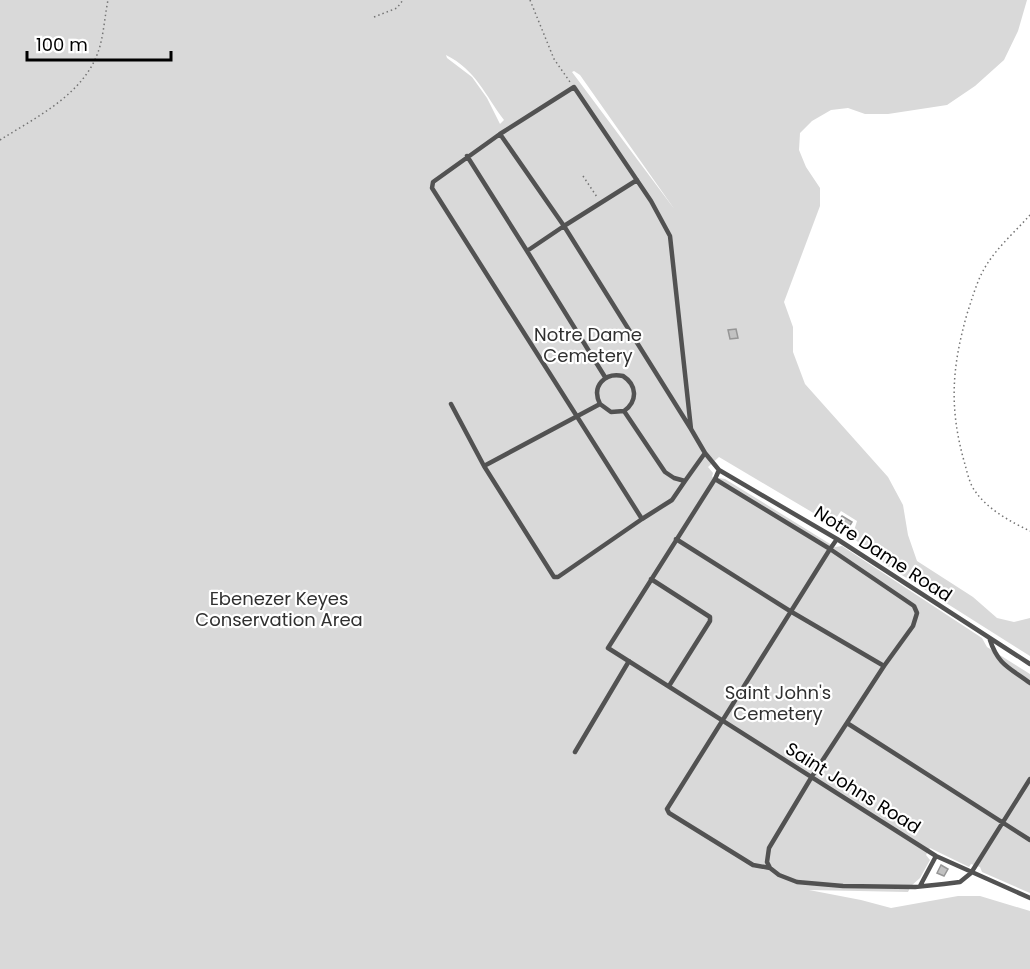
<svg xmlns="http://www.w3.org/2000/svg" width="1030" height="969" viewBox="0 0 1030 969" font-family="Poppins,sans-serif">
<style>
.green{fill:#d9d9d9;fill-rule:evenodd}
.building{fill:#c2c2c2;stroke:#969696;stroke-width:1.5}
.lines{fill:none;stroke-linecap:round;stroke-linejoin:round}
.path{stroke:#747474;stroke-width:1.5;stroke-dasharray:1.5 3;stroke-linecap:butt}
.service{stroke:#525252;stroke-width:4.5}
.labels{text-anchor:middle;stroke-width:4.5;stroke-linejoin:round;paint-order:stroke}
.park-label{font-size:18px;fill:#303030;stroke:#fff}
.street-label{font-size:18px;fill:#000;stroke:#fff}
</style>
<rect width="100%" height="100%" fill="#fff"/>
<path class="green" d="M0 0H1027L1018 31 1004 60 975 86 947 105 888 114H865L848 108 831 110 812 121 800 133 799 150 806 167 820 188V206L784 302 793 327V352L805 384 888 477 903 505 908 535 917 561 973 597 997 618 1014 622 1030 618V656L886 565 852 537 857 521 841 511 832 524 719 457 708 467 713 473 712 477 725 479 835 547 842 546 982 638 987 647 1030 674V893L982 872 980 867 971 864 969 867 930 848 926 855 930 860 920 878 911 886 908 892 809 890 861 900 891 908 958 896H980L1030 911V969H0ZM446 55C476 70 485 95 504 120L500 124 487 98 472 77 447 58ZM574 71 580 75 675 210 572 72Z"/>
<path class="building" d="M736 329 738 338 730 339 728 330Z
M842 516 852 522 847 530 837 524Z
M941 865 948 869 944 876 937 873Z"/>
<g class="lines">
<path class="path" d="M530 0 554 59 570 82
M374 17 397 8 403 0
M0 140C38 116 87 93 100 46 104 31 105 15 108 0
M583 176 597 197
M1030 215C1014 233 994 250 983 271 976 284 972 299 967 314 952 367 949 407 964 461 967 471 969 483 975 491 987 509 1011 522 1030 531"/>
<path class="service" d="M500 134 574 87 651 201 670 236 691 429 564 226 637 180
M527 251 605 377
M451 404 484 466 554 577H558L642 519 432 188 433 182 500 134 564 226 527 251 467 156
M600 404 611 412 624 411
M705 453 719 470 715 479
M484 466 600 404C591 386 605 372 623 376 637 385 638 401 624 411L665 472 674 478 685 481 672 500 642 519
M719 470 837 539 1030 664
M685 481 705 453 691 429
M676 539 790 611 884 666
M837 539 830 549 715 479 608 648 936 856 1030 898
M651 579 710 617V621L669 686
M990 640C998 665 1010 668 1030 683
M847 723 1030 840
M575 752 629 661
M770 868 753 865 669 813 667 809 830 549 914 606 917 613 913 626 884 666 811 778 769 848 767 862 770 868 779 875 797 882 843 886 915 887 944 884 960 882 971 873 1030 779
M920 886 936 856"/>
</g>
<g class="labels">
<g class="park-label">
<text x="588" y="341">Notre Dame<tspan x="588" dy="21">Cemetery</tspan></text>
<text x="279" y="605">Ebenezer Keyes<tspan x="279" dy="21">Conservation Area</tspan></text>
<text x="778" y="699">Saint John's<tspan x="778" dy="21">Cemetery</tspan></text>
</g>
<g class="street-label">
<text transform="translate(883 554) rotate(33)" y="6">Notre Dame Road</text>
<text transform="translate(853 788) rotate(32)" y="6">Saint Johns Road</text>
</g>
</g>
<path d="M27 51v9h144v-9" fill="none" stroke="#000000" stroke-width="3"/>
<text x="36" y="51" font-size="18" fill="#000000" stroke="#ffffff" stroke-width="4.5" paint-order="stroke">100 m</text>
</svg>
